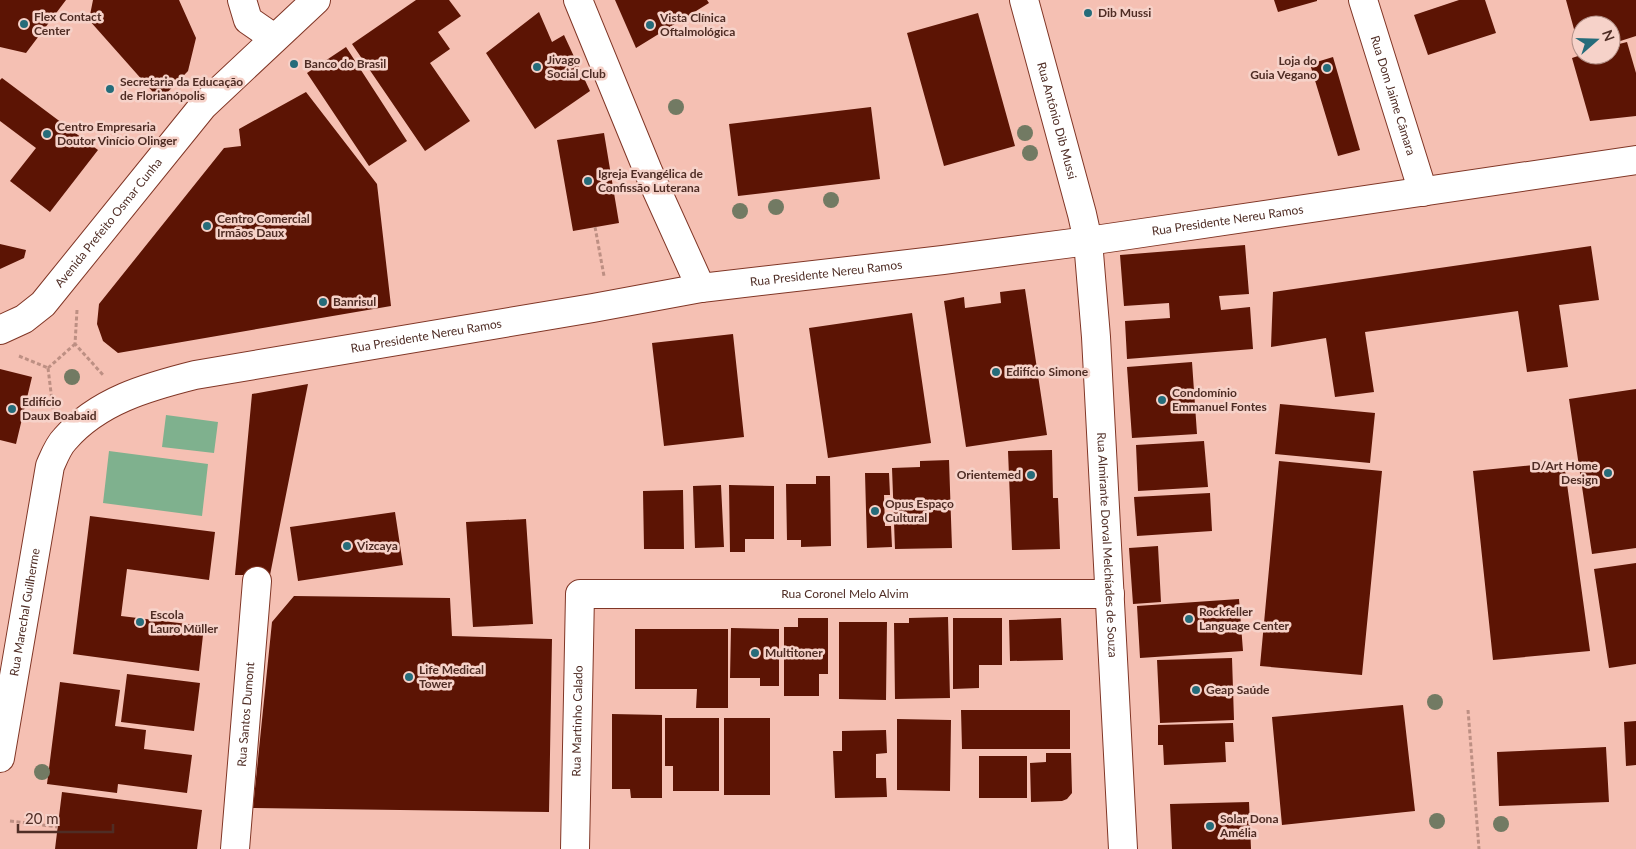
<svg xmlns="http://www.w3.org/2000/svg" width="1636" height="849" viewBox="0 0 1636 849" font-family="Lato,sans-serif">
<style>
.green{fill:#7fb18e}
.building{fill:#5c1404}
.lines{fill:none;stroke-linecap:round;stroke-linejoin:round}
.minor-casing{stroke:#803626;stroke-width:30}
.tertiary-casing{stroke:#803626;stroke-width:30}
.path{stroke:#bd8f83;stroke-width:3;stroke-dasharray:4 2.5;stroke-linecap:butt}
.minor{stroke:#fff;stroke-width:28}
.tertiary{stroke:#fff;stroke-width:28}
.tree{fill:#727a63}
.poi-dot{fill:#256c7a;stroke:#f6d2c9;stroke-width:2}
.labels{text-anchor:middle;stroke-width:5;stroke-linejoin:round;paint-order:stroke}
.poi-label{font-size:12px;font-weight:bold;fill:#4f2d25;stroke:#f6d2c9;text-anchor:start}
.street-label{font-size:12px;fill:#4f2d25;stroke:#f6d2c9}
</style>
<rect width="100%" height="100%" fill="#f5c0b3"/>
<path class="green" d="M166 415 218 422 214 453 162 447Z
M109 451 208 464 202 516 103 503Z"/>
<path class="building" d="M0 0H66L26 53 0 47Z
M93 0H179L196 38 188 71 160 100 89 20Z
M416 0H449L461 16 438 32 450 49 430 63 470 121 425 151 352 44Z
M615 0H707L709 3 636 48Z
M1274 0H1317V1L1278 12Z
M1459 0H1485L1496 33 1428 55 1414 15Z
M1566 0H1636V36L1611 44V25H1581L1580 51Z
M539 12 552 42 564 35 590 91 535 129 486 53Z
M978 13 1015 146 944 166 907 33Z
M1627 42 1636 73V116L1590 121 1572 58 1581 55H1611V46Z
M346 47 407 141 369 166 307 73Z
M1333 57 1360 150 1338 156 1310 64Z
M2 78 98 150 50 212 10 181 36 148 0 121V80Z
M306 92 377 184 391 306 118 353 103 341 97 324 99 304 224 148 241 146 239 129Z
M871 107 880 179 738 196 729 124Z
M604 133 619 223 573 231 557 140Z
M0 244 26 250 24 258 0 269Z
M1245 245 1249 294 1219 296 1221 310 1250 307 1253 349 1127 359 1125 321 1170 318 1169 303 1124 306 1120 255Z
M1591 246 1599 300 1559 305 1568 367 1527 372 1518 311 1365 332 1374 392 1335 397 1326 338 1271 347 1273 292Z
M1025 289 1047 435 966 447 944 301 964 297 965 308 1001 303 1000 292Z
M912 313 931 443 828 458 809 328Z
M733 334 744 437 664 446 652 343Z
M1192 362 1197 434 1132 438 1127 367Z
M0 369 32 377 16 444 0 440Z
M308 384 270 575H235L252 394Z
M1636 389V548L1592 554 1569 399Z
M1280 404 1375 413 1370 463 1275 454Z
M1204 441 1208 487 1138 491 1136 445Z
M1052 450 1053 498H1058L1060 549 1012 550 1008 451Z
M949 460 952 548 895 549 892 468 920 467V461Z
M1279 461 1382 471 1362 675 1260 666Z
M1564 462 1590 651 1493 660 1473 471Z
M865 473H889L890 495H884L885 526H891L892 547 867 548Z
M816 476H830L831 546 801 547V540H787L786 484H816Z
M721 485 724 547 695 548 693 486Z
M729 485 774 486V539H745V552H730Z
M683 490 684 549H644L643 491Z
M1210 493 1212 531 1137 536 1134 497Z
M395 512 403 565 298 581 290 527Z
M90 516 215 532 209 580 127 569 121 616 204 626 199 671 73 654Z
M526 519 533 624 473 627 466 522Z
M1158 546 1161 602 1133 604 1129 548Z
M1636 563V664L1609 668 1594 569Z
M294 596 450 598 452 636 552 639 549 812 253 808 272 622Z
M1239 599 1243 651 1140 658 1137 606Z
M948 617 950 698 895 699 894 623H909V618Z
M798 618H828V674H819V696H784V627H798Z
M953 618H1002V665H979V688L953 689Z
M1061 618 1063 660 1010 661 1009 620Z
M839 622H887L886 700 839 699Z
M731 628 779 629V686H760V678H730Z
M635 629H728V708H696L697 689H635Z
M1232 658 1234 720 1160 723 1157 660Z
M127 674 200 683 194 731 121 722Z
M60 682 120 690 115 726 146 730 144 749 192 755 187 793 118 784 117 793 47 784Z
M1403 705 1415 811 1282 825 1272 717Z
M961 710H1070V749H962Z
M612 714 662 715V798H631L630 789H612Z
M665 718H719V791H673V766H665Z
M724 718H770V795H724Z
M897 719 951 720 950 791 897 790Z
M1636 721V765L1626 766 1624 722Z
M1233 723 1234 742H1225L1226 762 1164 765 1163 745H1158V725Z
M886 730 887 753 876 754V778H886L887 797 835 798 833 751H842V731Z
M1606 747 1609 802 1499 806 1497 752Z
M1046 753H1071L1072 793 1067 799 1062 801 1031 802 1030 763 1046 762Z
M979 756H1027V798H979Z
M62 792 202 810 197 849H55Z
M1249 802 1251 849H1172L1170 804Z"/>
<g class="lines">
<g class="minor-casing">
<g id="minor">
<path d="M578 0 648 171 701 288"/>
<path id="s1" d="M1363 0 1423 192"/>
<path id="s2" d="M235 849 257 581"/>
<path id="s3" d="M575 849 580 594H1110"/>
</g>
</g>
<g class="tertiary-casing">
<g id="tertiary">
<path d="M242 0 248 20 274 38"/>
<path id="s4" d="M1024 0 1082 214 1088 241 1096 337 1123 849"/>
<path id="s5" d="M0 330 24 319 43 304 203 106 316 0"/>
<path id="s6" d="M0 758 50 466C54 457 58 446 65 439 98 401 147 387 195 375L593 308 701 288 943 260 1088 241 1636 160"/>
</g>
</g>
<path class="path" d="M595 227 604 276
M77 310 75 344 104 376
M19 356 48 368
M48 368 53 409
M48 368 75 344
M1468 710 1479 849
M10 821 58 827"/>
<use href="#minor" class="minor"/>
<use href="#tertiary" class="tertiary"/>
</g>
<g class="tree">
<circle cx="676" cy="107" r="8"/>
<circle cx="1025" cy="133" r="8"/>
<circle cx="1030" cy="153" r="8"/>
<circle cx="831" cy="200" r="8"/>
<circle cx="776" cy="207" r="8"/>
<circle cx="740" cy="211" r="8"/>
<circle cx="72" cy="377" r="8"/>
<circle cx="1435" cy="702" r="8"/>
<circle cx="42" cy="772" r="8"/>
<circle cx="1437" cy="821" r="8"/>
<circle cx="1501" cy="824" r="8"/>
</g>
<g class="poi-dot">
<circle cx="1088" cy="13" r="5"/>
<circle cx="24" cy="24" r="5"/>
<circle cx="650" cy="25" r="5"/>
<circle cx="294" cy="64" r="5"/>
<circle cx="537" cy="67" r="5"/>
<circle cx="1327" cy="68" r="5"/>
<circle cx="110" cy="89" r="5"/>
<circle cx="47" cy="134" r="5"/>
<circle cx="588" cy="181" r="5"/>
<circle cx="207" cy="226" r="5"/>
<circle cx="323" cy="302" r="5"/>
<circle cx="996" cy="372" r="5"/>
<circle cx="1162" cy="400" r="5"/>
<circle cx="12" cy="409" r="5"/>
<circle cx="1608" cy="473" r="5"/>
<circle cx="1031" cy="475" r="5"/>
<circle cx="875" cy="511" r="5"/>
<circle cx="347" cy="546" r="5"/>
<circle cx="1189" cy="619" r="5"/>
<circle cx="140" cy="622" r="5"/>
<circle cx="755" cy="653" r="5"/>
<circle cx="409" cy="677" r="5"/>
<circle cx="1196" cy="690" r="5"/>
<circle cx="1210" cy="826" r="5"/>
</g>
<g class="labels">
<g class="poi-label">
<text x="1098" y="17">Dib Mussi</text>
<text x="34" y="21">Flex Contact<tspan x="34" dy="14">Center</tspan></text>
<text x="660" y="22">Vista Clínica<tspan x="660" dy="14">Oftalmológica</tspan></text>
<text x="547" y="64">Jivago<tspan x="547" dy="14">Social Club</tspan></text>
<text x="1317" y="65" text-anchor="end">Loja do<tspan x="1317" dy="14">Guia Vegano</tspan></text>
<text x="304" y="68">Banco do Brasil</text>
<text x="120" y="86">Secretaria da Educação<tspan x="120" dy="14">de Florianópolis</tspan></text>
<text x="57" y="131">Centro Empresaria<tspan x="57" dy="14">Doutor Vinício Olinger</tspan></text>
<text x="598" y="178">Igreja Evangélica de<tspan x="598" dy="14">Confissão Luterana</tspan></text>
<text x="217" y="223">Centro Comercial<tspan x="217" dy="14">Irmãos Daux</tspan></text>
<text x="333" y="306">Banrisul</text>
<text x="1006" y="376">Edifício Simone</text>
<text x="1172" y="397">Condomínio<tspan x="1172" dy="14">Emmanuel Fontes</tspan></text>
<text x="22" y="406">Edifício<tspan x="22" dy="14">Daux Boabaid</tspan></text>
<text x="1598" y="470" text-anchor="end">D/Art Home<tspan x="1598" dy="14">Design</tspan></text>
<text x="1021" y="479" text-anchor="end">Orientemed</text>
<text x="885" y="508">Opus Espaço<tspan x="885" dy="14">Cultural</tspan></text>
<text x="357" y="550">Vizcaya</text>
<text x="1199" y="616">Rockfeller<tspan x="1199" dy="14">Language Center</tspan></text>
<text x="150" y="619">Escola<tspan x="150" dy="14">Lauro Müller</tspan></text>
<text x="765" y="657">Multitoner</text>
<text x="419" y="674">Life Medical<tspan x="419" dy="14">Tower</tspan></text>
<text x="1206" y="694">Geap Saúde</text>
<text x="1220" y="823">Solar Dona<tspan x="1220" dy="14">Amélia</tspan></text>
</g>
<g class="street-label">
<text dy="4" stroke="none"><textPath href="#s1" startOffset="100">Rua Dom Jaime Câmara</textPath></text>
<text dy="4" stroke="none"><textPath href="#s4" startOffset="125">Rua Antônio Dib Mussi</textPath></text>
<text dy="4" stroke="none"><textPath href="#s6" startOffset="1519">Rua Presidente Nereu Ramos</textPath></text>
<text dy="4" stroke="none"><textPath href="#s5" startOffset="155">Avenida Prefeito Osmar Cunha</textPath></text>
<text dy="4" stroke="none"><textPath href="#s6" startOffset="1114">Rua Presidente Nereu Ramos</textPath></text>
<text dy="4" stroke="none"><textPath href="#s6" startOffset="709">Rua Presidente Nereu Ramos</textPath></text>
<text dy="4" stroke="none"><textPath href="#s4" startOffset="554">Rua Almirante Dorval Melchíades de Souza</textPath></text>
<text dy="4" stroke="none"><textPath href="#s3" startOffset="520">Rua Coronel Melo Alvim</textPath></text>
<text dy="4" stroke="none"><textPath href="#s6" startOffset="148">Rua Marechal Guilherme</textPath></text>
<text dy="4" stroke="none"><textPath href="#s2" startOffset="135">Rua Santos Dumont</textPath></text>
<text dy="4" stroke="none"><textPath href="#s3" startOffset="128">Rua Martinho Calado</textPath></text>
</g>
</g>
<g transform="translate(1596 40) rotate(70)"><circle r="24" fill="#f6d2c9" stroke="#b39087"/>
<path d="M0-4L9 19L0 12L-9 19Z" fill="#256c7a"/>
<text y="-8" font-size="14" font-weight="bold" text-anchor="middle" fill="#4f2d25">N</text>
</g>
<path d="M18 824v8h95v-8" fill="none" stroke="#4f2d25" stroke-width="2.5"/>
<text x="25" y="824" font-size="15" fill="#4f2d25" stroke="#f6d2c9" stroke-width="4" paint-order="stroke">20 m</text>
</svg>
